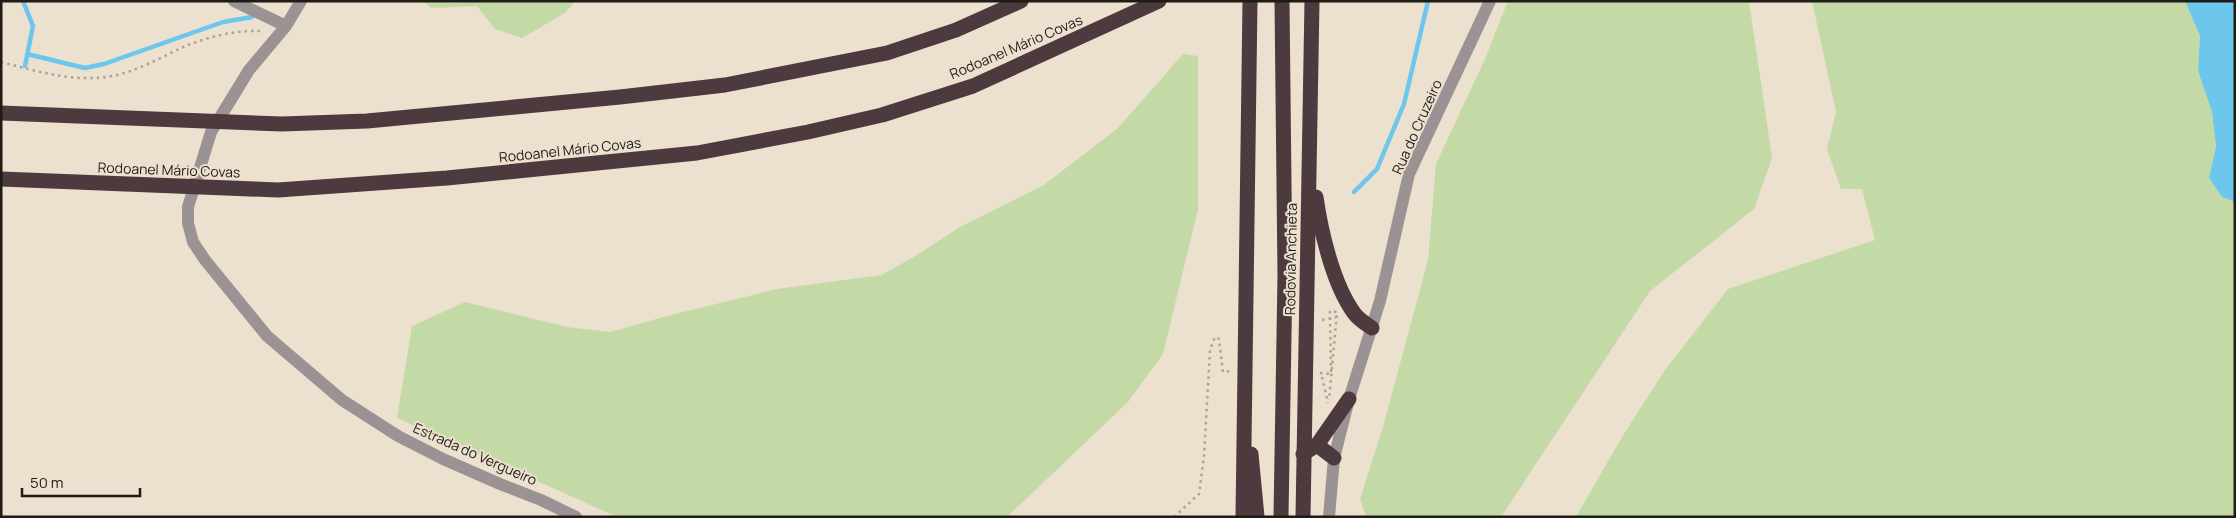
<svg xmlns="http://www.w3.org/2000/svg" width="2236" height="518" viewBox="0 0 2236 518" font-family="Manrope,sans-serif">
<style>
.green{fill:#c3daa7}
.water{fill:#6dc6eb}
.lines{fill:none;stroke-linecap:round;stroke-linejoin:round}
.stream{stroke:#6dc6eb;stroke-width:4.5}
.path{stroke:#ada495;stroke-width:2.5;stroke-dasharray:2.5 4;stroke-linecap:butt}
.minor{stroke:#9b9294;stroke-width:12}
.highway{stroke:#4c3a3f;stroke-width:15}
.labels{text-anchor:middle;stroke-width:4;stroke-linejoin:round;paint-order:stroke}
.street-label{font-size:14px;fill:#1f1b15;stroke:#ece0ce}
</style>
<rect width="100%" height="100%" fill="#ece0ce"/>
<path class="green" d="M422 1H575L565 13 522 38 495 29 477 6 432 8Z
M1508 1H1749L1772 158 1754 209 1650 291 1501 517H1366L1360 499 1383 427 1428 260 1436 164 1485 59Z
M1812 1H2185L2200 36 2198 71 2212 111 2216 146 2209 178 2222 197 2235 202V517H1576L1622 437 1665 370 1728 289 1875 240 1862 189H1841L1827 149 1836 112Z
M1183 54 1198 56V209L1163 354 1128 402 1007 517H617L397 418 412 326 465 302 567 327 610 332 667 316 777 289 882 275 917 255 960 227 1044 185 1118 128Z"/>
<path class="water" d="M2185 1H2235V202L2222 197 2209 178 2216 146 2212 112 2198 71 2200 36Z"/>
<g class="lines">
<path class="stream" d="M23 1 33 26 25 66
M27 54 85 68 104 64 223 22 252 17
M1354 192 1377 169 1404 104 1428 1"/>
<path class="path" d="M1 62C40 72 78 84 117 75 142 69 165 55 188 45 212 36 236 30 262 31
M1322 320 1336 317
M1320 373 1331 374 1330 311 1337 312 1329 400
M1322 377 1328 403
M1174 517 1199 494 1204 456 1210 350 1215 337 1219 339 1223 372 1230 371"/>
<path class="minor" d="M234 1 286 26
M301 1 286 26 249 70 211 132 188 207V223L193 242 205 260 267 336 342 400 398 436 443 459 500 484 541 500 576 517
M1329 517 1334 458 1349 399 1380 301 1409 174 1490 1"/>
<path class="highway" d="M1 113 282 124 367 121 620 97 725 85 887 53 956 30 1021 1
M1 179 278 190 447 178 697 153 808 132 882 115 973 86 1159 1
M1316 197C1321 232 1333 284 1354 313 1358 319 1366 324 1372 328
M1317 445 1334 458
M1251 454 1257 517
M1303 454 1317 445 1349 399
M1243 517 1250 1
M1281 517 1285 275 1282 1
M1303 517 1312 1"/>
</g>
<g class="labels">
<g class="street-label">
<text transform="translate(1016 47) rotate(-23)" y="5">Rodoanel Mário Covas</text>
<text transform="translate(1417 127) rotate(-66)" y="5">Rua do Cruzeiro</text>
<text transform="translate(570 150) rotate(-6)" y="5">Rodoanel Mário Covas</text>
<text transform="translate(169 170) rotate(2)" y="5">Rodoanel Mário Covas</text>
<text transform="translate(1291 259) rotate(-89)" y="5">Rodovia Anchieta</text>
<text transform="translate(475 454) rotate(24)" y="5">Estrada do Vergueiro</text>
</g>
</g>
<rect width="2236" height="518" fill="none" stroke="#1f1b15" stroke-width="5"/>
<path d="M22 488v8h118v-8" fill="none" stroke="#1f1b15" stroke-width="2.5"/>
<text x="30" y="488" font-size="15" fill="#1f1b15" stroke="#ece0ce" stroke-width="4" paint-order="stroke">50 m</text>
</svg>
